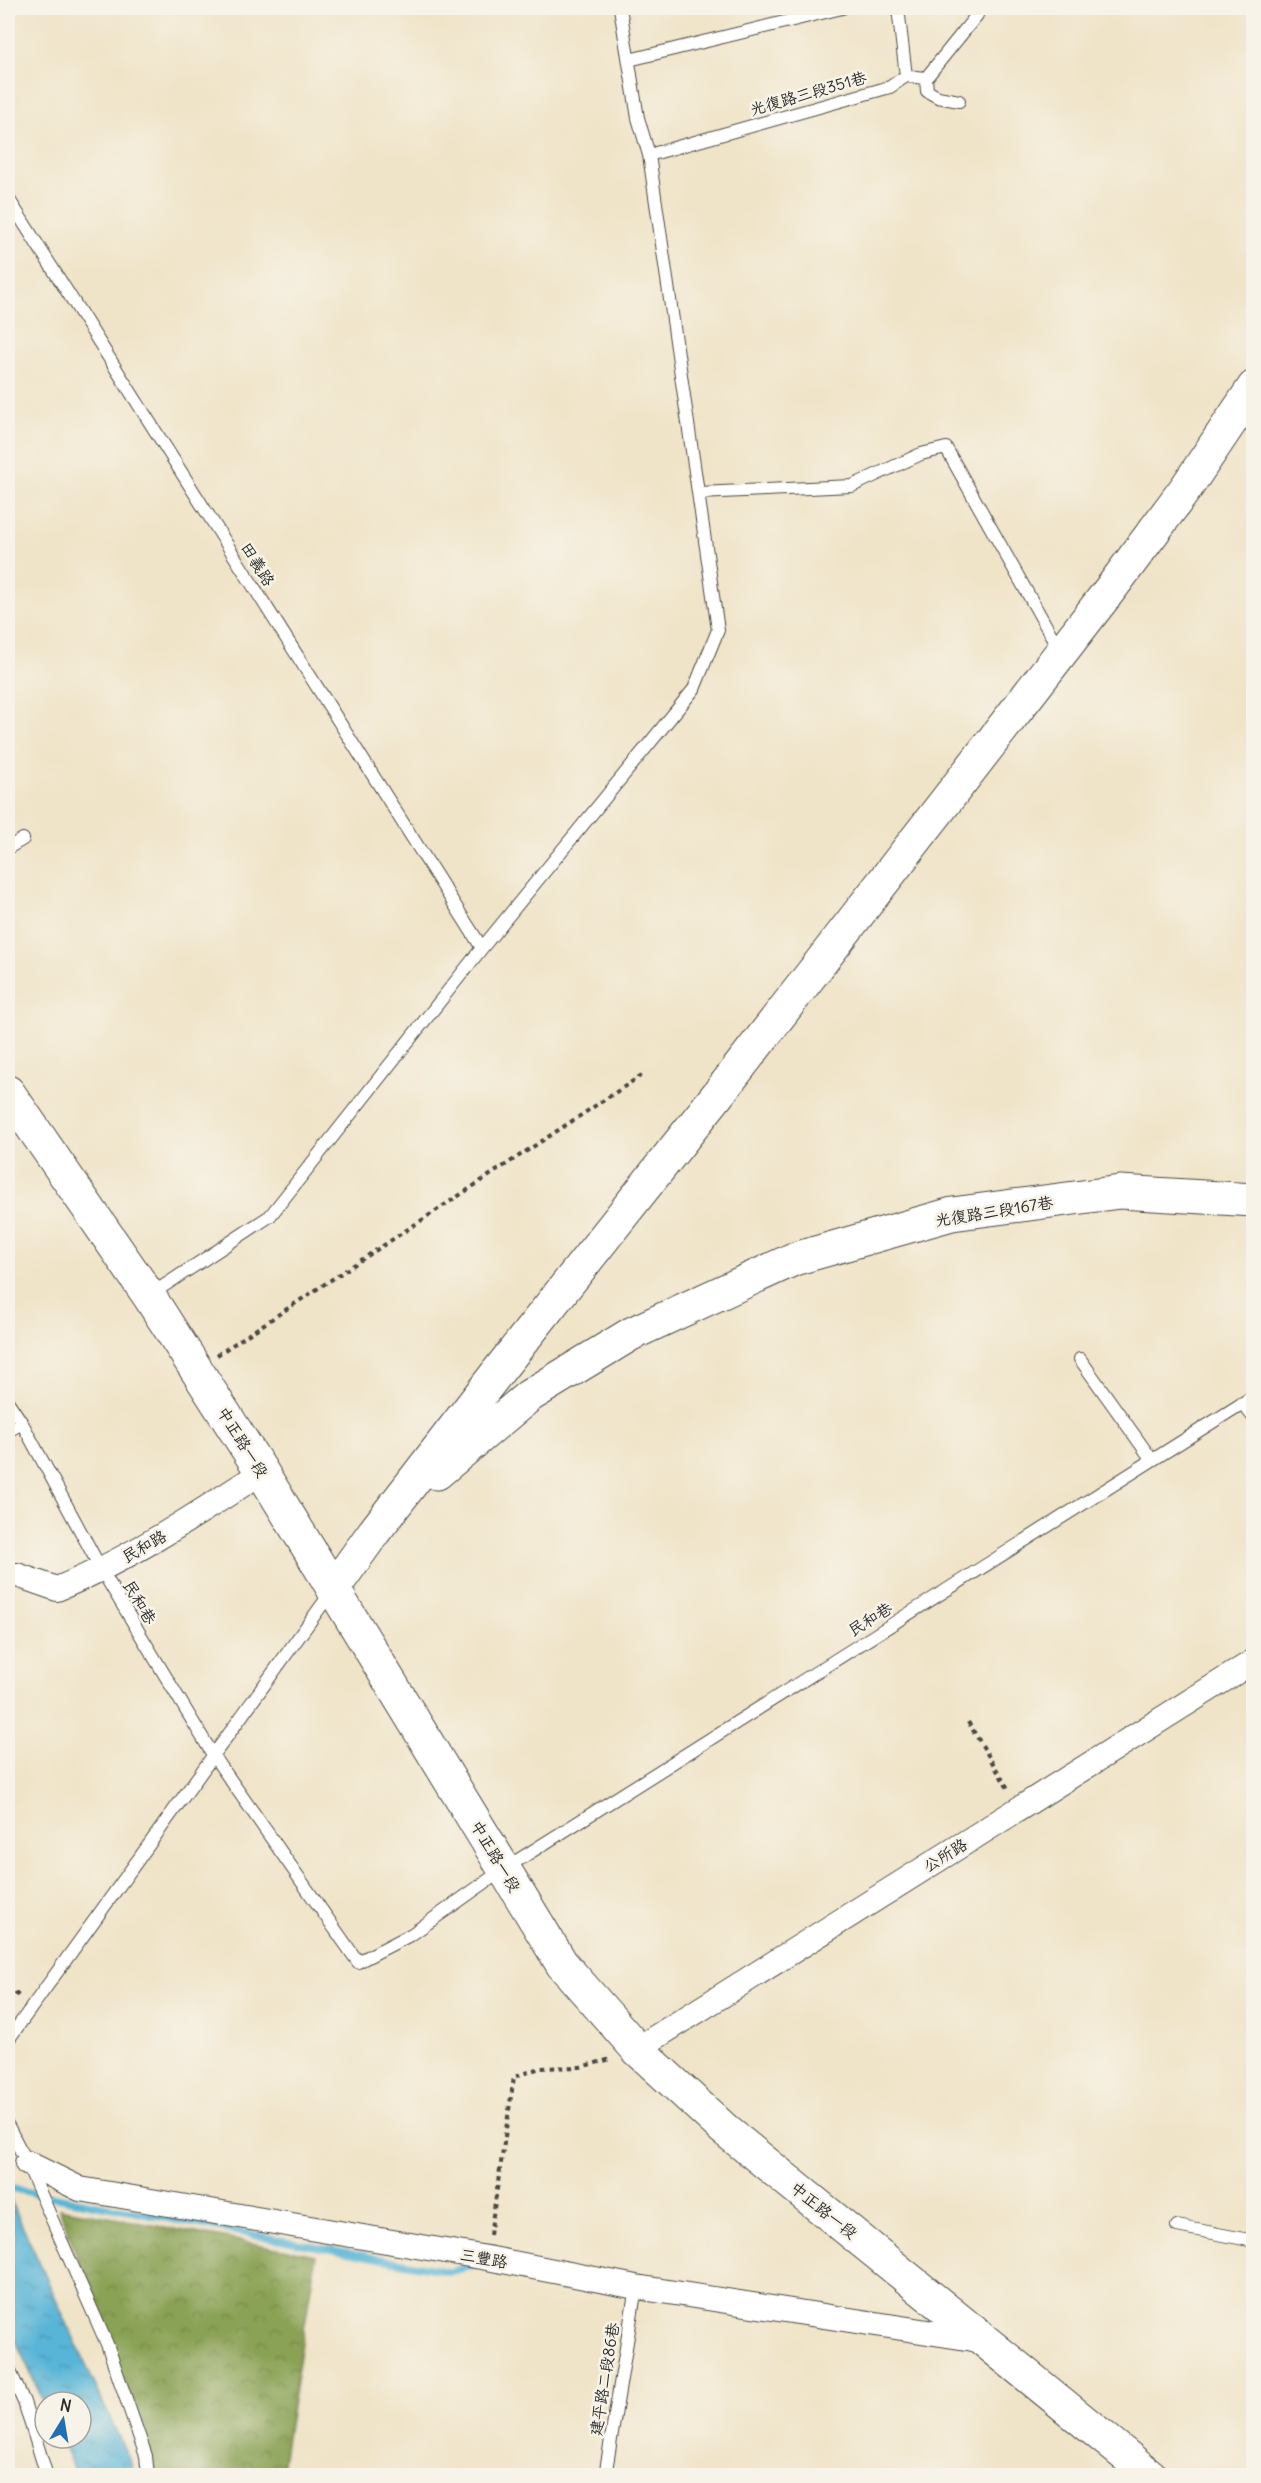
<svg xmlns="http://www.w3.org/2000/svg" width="1261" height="2483" viewBox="0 0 1261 2483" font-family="Delius,'LXGW WenKai TC',sans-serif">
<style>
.forest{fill:url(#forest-crowns);stroke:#5a6640;stroke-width:1.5}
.water{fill:url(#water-ripples);stroke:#427081;stroke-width:1.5}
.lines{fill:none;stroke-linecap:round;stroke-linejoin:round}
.stream{stroke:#59b5d7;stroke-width:7}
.lane-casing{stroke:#494743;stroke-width:14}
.street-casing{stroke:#494743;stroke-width:26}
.secondary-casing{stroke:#494743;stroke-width:35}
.path{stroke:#494743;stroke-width:4;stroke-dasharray:4.5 4.5;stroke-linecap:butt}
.lane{stroke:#fff;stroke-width:12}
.street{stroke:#fff;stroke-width:24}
.secondary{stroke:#fff;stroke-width:33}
.labels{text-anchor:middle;stroke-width:5;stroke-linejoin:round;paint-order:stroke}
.street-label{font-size:16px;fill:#2b2b2b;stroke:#f7f3e8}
</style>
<defs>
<pattern id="forest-crowns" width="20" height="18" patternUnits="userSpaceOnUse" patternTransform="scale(1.5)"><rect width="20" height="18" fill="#8aa254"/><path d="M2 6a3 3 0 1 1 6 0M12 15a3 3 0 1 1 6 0" fill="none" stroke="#718446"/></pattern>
<pattern id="water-ripples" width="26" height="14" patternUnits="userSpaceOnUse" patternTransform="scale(1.5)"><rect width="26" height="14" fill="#59b5d7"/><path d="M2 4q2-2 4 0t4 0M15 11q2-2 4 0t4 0" fill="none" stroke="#4a93af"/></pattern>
</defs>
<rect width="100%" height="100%" fill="#f7f3e8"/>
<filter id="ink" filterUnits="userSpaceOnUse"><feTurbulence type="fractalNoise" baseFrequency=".0167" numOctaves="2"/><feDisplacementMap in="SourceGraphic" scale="12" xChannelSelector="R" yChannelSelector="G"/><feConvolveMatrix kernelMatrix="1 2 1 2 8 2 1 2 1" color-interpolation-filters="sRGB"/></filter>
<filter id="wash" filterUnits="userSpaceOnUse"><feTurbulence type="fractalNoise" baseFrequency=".008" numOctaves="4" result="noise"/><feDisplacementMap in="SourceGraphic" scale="24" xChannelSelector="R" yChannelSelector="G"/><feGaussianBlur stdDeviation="1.35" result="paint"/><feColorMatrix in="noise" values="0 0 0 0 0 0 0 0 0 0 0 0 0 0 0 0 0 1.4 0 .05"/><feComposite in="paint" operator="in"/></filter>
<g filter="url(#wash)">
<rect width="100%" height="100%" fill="#f0e4c8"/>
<path class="forest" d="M59 2208 316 2255 281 2475H155L153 2460Z"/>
<path class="water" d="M8 2194 132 2466 133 2475H77L60 2438H81V2402H45V2405L8 2323Z"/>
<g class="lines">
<path class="stream" d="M8 2188 450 2272 475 2265"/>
</g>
</g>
<g filter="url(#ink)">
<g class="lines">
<g class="lane-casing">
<path id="lane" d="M629 60 842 8
M906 76 926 78 977 15
M926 78 927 91 938 97 959 101
M649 155 890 87 906 76 898 8
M8 198 482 948
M699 493 852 486 921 454 946 448 1060 651
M8 848 23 839
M150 1295 270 1216 482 948 694 689 718 630 649 155 638 118 620 8
M1080 1359 1152 1460
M8 1402 22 1423 102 1571 213 1755 358 1962 412 1934 504 1869 1254 1396
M1242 1403 1254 1418
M8 1431 22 1423
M8 2040 332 1591
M8 2126 27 2163 107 2344 146 2456 148 2476
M1177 2226 1254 2241
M8 2367 24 2402 47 2476
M605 2476 636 2287"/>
</g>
<g class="street-casing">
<path id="street" d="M17 1575 57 1589C130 1559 196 1515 262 1472
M637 2049 1254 1661
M27 2163 80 2189 487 2258 636 2287 986 2341"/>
</g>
<g class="secondary-casing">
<path id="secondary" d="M8 1092 149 1296 262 1472 562 1964 637 2049 724 2129 1151 2476
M437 1473 529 1396 631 1334 794 1259 952 1214 1120 1192 1254 1200
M333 1589 374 1532 500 1369 727 1083 1112 587 1186 488 1254 387"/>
</g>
<path class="path" d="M217 1355 645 1073
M968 1722 1009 1790
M8 1987 19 1996
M490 2235 514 2077 540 2068 580 2067 611 2059"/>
<use href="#lane" class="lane"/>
<use href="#street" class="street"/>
<use href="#secondary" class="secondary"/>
</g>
</g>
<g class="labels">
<g class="street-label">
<text transform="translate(808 93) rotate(-16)" y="6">光復路三段351巷</text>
<text transform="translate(258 564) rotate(58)" y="6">田義路</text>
<text transform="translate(994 1211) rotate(-9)" y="6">光復路三段167巷</text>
<text transform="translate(243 1442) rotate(58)" y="6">中正路一段</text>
<text transform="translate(144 1546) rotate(-30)" y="6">民和路</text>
<text transform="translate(140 1602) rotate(59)" y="6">民和巷</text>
<text transform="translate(870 1619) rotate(-32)" y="6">民和巷</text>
<text transform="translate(945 1855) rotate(-32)" y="6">公所路</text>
<text transform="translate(496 1856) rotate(59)" y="6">中正路一段</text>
<text transform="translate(824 2210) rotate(39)" y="6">中正路一段</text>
<text transform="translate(484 2258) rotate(10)" y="6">三豐路</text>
<text transform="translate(604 2379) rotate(-81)" y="6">建平路二段86巷</text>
</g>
</g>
<rect width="1261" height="2483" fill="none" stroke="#f7f3e8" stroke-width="30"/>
<g transform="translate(63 2420) rotate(11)"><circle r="28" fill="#f7f3e8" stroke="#a5a39c" stroke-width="1.5"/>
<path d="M0-4.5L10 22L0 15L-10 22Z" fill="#1f6fb2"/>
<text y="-9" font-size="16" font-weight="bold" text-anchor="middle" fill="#2b2b2b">N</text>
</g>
</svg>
